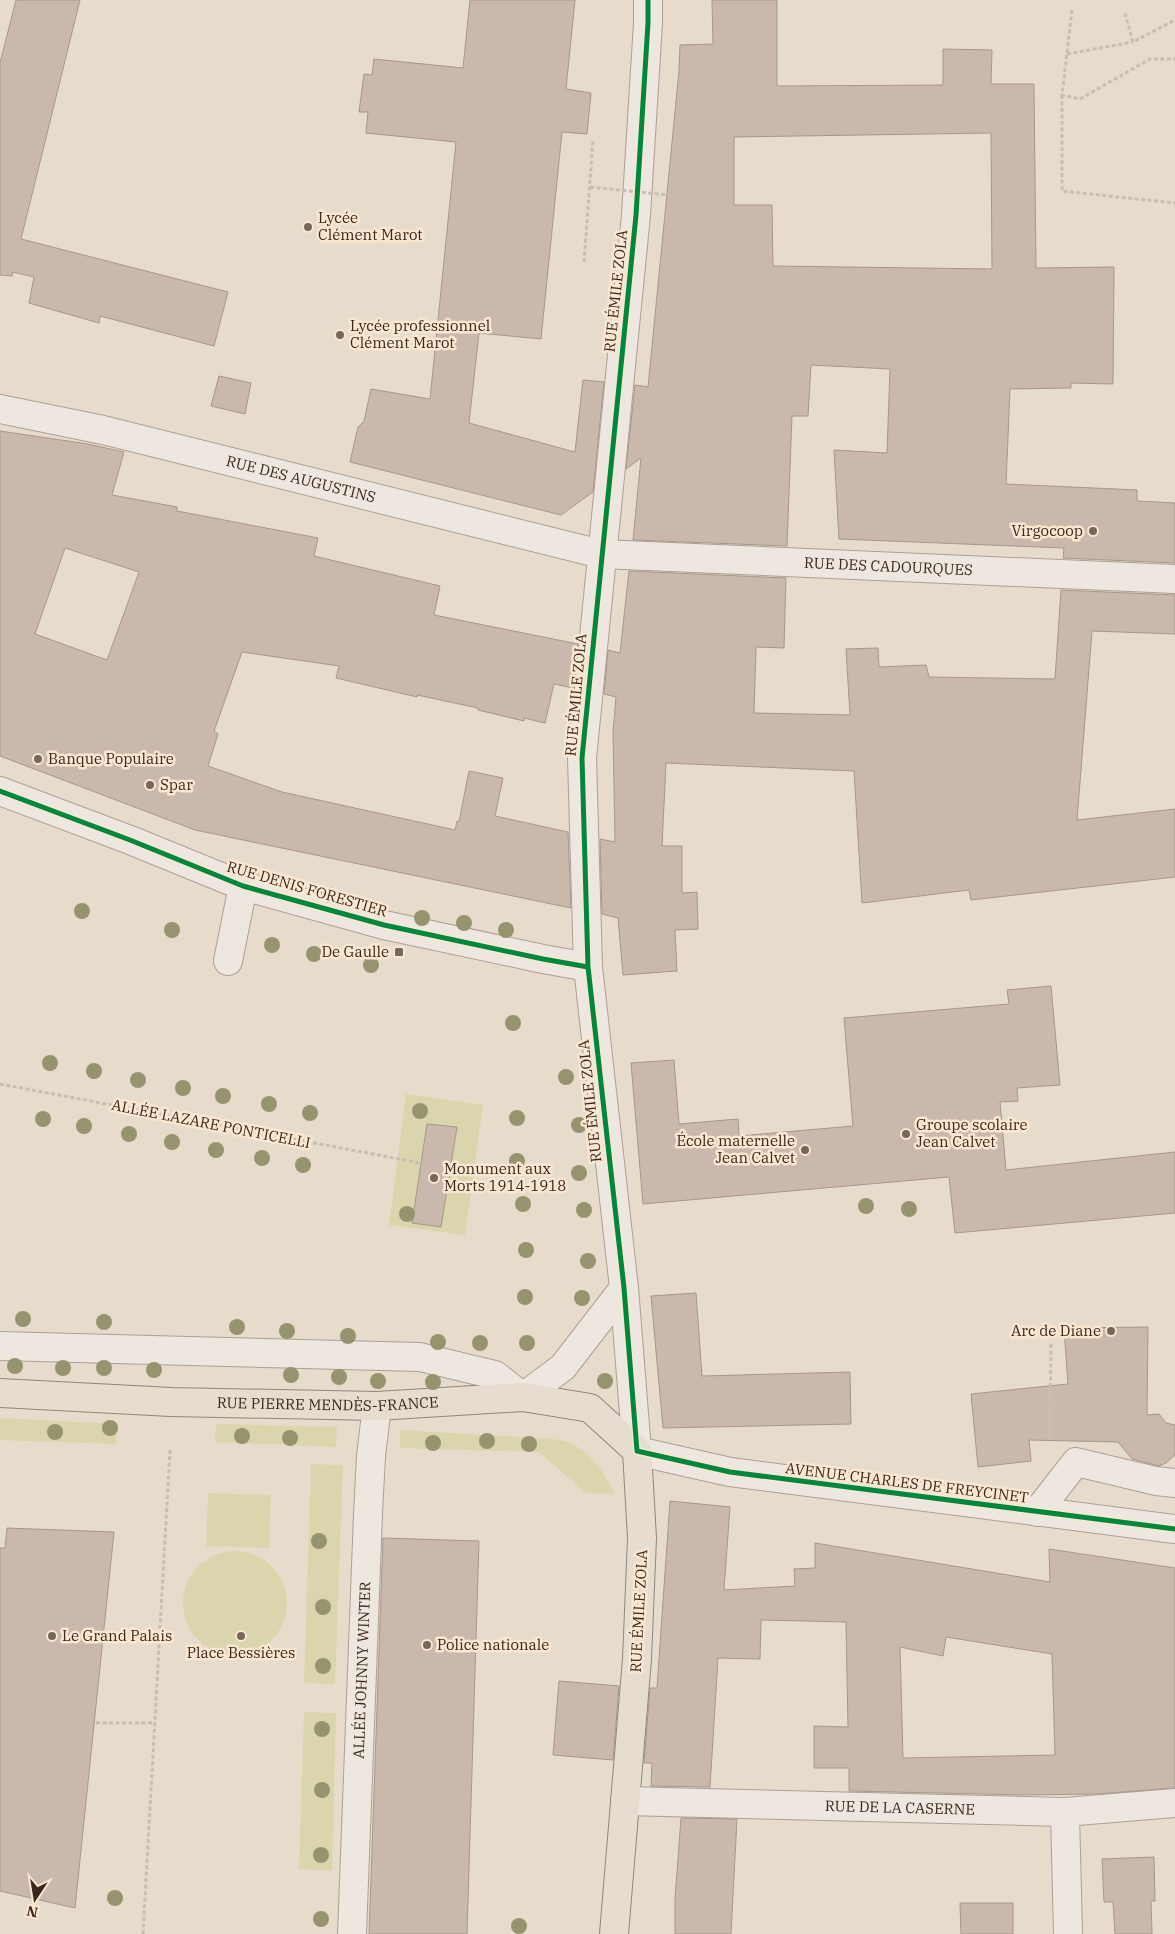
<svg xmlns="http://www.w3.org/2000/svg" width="1175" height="1934" viewBox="0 0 1175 1934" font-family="'IBM Plex Serif',serif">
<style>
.green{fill:#dbd5ad}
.building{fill:#cbb8ad;stroke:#a7968b;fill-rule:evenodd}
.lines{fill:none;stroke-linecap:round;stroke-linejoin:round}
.minor-casing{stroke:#aca095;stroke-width:30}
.major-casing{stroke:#91867c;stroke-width:30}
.path{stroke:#c7beb5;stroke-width:3;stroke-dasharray:4 2.5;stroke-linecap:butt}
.minor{stroke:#eee7df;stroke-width:28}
.major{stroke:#e6dccf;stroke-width:28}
.path-bridge{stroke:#c7beb5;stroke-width:3;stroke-dasharray:4 2.5;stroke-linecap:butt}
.cycleway-casing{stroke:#f9e7d1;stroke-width:8}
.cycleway{stroke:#00873e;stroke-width:5}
.tree{fill:#96946e}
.poi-dot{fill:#77665a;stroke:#f9e7d1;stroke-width:2}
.labels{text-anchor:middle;stroke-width:5;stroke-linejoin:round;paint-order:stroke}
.poi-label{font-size:15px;fill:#3b271c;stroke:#f9e7d1;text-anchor:start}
.street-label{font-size:15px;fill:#3b271c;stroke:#f9e7d1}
</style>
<rect width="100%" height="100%" fill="#e7dbcc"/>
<path class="green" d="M406 1094 483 1105 465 1235 389 1225Z
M0 1418 118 1424 116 1444 0 1440Z
M216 1424 337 1427 336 1447 215 1442Z
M400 1430 553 1439C559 1440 566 1441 572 1444 590 1452 607 1476 615 1494L586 1493 539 1452 400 1448Z
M311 1464 343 1465 335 1684 304 1683Z
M208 1493 271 1495 269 1548 206 1546Z
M183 1603a52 52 0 1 1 104 0a52 52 0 1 1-104 0Z
M304 1712 336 1713 332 1871 299 1869Z"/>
<path class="building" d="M16 0H80L21 239 228 292 214 346 100 316 99 323 29 303 34 277 13 272 12 276 0 275V63Z
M470 0H575L566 89 591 93 587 134 562 132 541 339 479 333 469 423 575 452 583 380 604 382 593 492 561 515 350 462 358 427 364 421 371 389 430 399 456 142 366 133 368 112H359L364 74 372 75 374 59 463 68Z
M712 0H777V86L943 85V49L992 50 991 84H1034L1036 268 1114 267 1113 384 1071 383V388L1010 389 1006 484 1137 490V501L1175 503V563L1063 558 1064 548 839 539 834 450 887 453 890 369 811 365 808 416H792L787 546 633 540 641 458 626 469 635 385 648 387 679 71 680 45 713 44ZM991 133 992 269 773 266 772 205H734V137Z
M219 376 251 383 245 414 211 406Z
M0 431 88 444 124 452 112 495 177 507V511L318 538 314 556 440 586 434 615 578 644 573 688 554 684 545 723 524 718V721L478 710V708L417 695V697L336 678 339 666 242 652 214 731 218 734 208 766 282 792 455 830 457 821 459 822 469 771 503 778 495 816 568 832 571 908 195 830 0 756ZM65 548 139 572 107 660 35 634Z
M629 571 786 578 784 648 756 647 754 713 850 715 846 649 878 648 879 667 926 665 929 677 1055 679 1061 590 1175 595V634L1092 631 1077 820 1175 809V877L971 900 969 890 862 903 854 771 666 763 662 846H682V893L697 892 698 929 675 930 677 971 623 975 618 918 602 914 600 839 615 842 613 732 616 697 604 694 608 650 620 653Z
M1051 986 1060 1085 1017 1088 1018 1101 1000 1102 1006 1170 1175 1152V1213L955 1233 949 1177 643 1204 631 1063 674 1060 679 1124 738 1119 739 1136 853 1126 844 1018 1009 1004 1007 990Z
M427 1124 457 1127 441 1227 412 1223Z
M696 1293 702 1376 850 1372 851 1424 663 1428 651 1296Z
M1148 1327 1147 1415 1159 1414 1166 1423 1175 1425V1455L1166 1463 1159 1466 1132 1459 1118 1442 1029 1440 1031 1461 978 1467 971 1394 1068 1384 1064 1328Z
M670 1501 730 1507 724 1590 795 1586 794 1569 815 1568V1543L1050 1582 1049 1549 1175 1568V1788L1097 1794 1024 1795 849 1791V1768H814V1726L848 1727 846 1622 761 1620 760 1659 718 1658 710 1787 651 1786 652 1763H644L650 1688H657ZM946 1637 1052 1654 1055 1755 903 1758 900 1647 943 1656Z
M7 1528 114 1532 75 1908 0 1891V1548H5Z
M383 1538 479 1541 467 1934H369Z
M559 1681 619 1686 613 1760 553 1755Z
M681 1818 737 1819 731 1934H675V1899Z
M1154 1857 1155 1901H1151L1152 1934H1115L1113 1902H1104L1102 1859Z
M960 1903H1013V1934H961Z"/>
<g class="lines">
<g class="minor-casing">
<g id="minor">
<path d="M648 0V23L636 215 582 758 588 967 624 1288 637 1451 730 1472 1175 1529"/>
<path id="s1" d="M0 409 103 430 601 554 1175 579"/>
<path d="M0 791 130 840 243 886 384 925 543 959 588 967"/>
<path d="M228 961 243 886"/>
<path d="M0 1346 420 1357 495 1375 523 1397 563 1367 624 1288"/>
<path d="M1037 1512 1076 1462 1156 1481 1175 1483"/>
<path id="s2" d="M625 1801 1065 1812 1175 1803"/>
<path d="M1065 1812 1068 1934"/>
<path id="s3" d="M352 1934 368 1514 371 1456 377 1406"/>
</g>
</g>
<g class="major-casing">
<g id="major">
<path id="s4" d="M0 1393 171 1402 377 1406 523 1397 590 1408 637 1451 642 1538 637 1659 614 1934"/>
</g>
</g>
<path class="path" d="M1072 10 1062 95 1080 99 1150 59H1175
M1125 13 1133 42 1175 20
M1067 54 1133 42
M1062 95V191L1175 203
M584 262 593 140
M0 1084 421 1163
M1050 1439 1051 1342
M96 1723H155
M143 1934 170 1450"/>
<use href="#minor" class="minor"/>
<use href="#major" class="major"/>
<path class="path-bridge" d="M590 187 668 195"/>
<g class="cycleway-casing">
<path id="cycleway" d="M648 0V23L636 215 582 758 588 967 624 1288 637 1451 730 1472 1175 1529
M0 791 130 840 243 886 384 925 543 959 588 967"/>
</g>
<use href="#cycleway" class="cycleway"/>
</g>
<g class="tree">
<circle cx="329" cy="895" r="8"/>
<circle cx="82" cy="911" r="8"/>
<circle cx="422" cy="918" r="8"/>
<circle cx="464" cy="923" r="8"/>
<circle cx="172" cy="930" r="8"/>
<circle cx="506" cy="930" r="8"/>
<circle cx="272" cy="945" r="8"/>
<circle cx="314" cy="954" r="8"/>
<circle cx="371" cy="965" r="8"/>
<circle cx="513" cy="1023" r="8"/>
<circle cx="50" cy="1063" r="8"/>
<circle cx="94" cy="1071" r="8"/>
<circle cx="566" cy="1077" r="8"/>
<circle cx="138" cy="1080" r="8"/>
<circle cx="183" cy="1088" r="8"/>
<circle cx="223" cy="1096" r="8"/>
<circle cx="269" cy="1104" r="8"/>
<circle cx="420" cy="1111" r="8"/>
<circle cx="310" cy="1113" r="8"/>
<circle cx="517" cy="1118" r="8"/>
<circle cx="43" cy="1119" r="8"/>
<circle cx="579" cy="1125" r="8"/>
<circle cx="84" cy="1126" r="8"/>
<circle cx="129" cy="1134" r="8"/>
<circle cx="172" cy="1142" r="8"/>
<circle cx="216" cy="1150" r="8"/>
<circle cx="262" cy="1158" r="8"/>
<circle cx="517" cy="1161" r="8"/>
<circle cx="303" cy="1165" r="8"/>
<circle cx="579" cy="1173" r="8"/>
<circle cx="523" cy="1204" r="8"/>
<circle cx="866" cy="1206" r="8"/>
<circle cx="909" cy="1209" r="8"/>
<circle cx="584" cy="1210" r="8"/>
<circle cx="407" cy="1214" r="8"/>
<circle cx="526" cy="1250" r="8"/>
<circle cx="588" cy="1261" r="8"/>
<circle cx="525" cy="1297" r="8"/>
<circle cx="582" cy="1298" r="8"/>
<circle cx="23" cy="1319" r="8"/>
<circle cx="104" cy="1322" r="8"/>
<circle cx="237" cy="1327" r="8"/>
<circle cx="287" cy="1331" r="8"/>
<circle cx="348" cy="1336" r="8"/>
<circle cx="438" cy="1342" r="8"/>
<circle cx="480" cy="1343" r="8"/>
<circle cx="527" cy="1343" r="8"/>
<circle cx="15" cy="1366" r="8"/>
<circle cx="63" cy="1368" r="8"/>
<circle cx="104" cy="1368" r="8"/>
<circle cx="154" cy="1370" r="8"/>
<circle cx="291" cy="1375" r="8"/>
<circle cx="339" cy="1377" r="8"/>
<circle cx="378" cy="1381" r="8"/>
<circle cx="605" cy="1381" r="8"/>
<circle cx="433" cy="1382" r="8"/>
<circle cx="110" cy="1428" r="8"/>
<circle cx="55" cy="1432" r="8"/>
<circle cx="242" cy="1436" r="8"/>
<circle cx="290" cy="1438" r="8"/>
<circle cx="487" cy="1441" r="8"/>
<circle cx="433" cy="1443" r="8"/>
<circle cx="529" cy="1444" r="8"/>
<circle cx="319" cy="1541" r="8"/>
<circle cx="323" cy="1607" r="8"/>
<circle cx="323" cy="1666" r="8"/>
<circle cx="322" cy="1729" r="8"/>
<circle cx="322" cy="1790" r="8"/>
<circle cx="321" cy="1855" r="8"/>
<circle cx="115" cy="1898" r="8"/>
<circle cx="321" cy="1919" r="8"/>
<circle cx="519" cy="1926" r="8"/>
</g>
<g class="poi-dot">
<circle cx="308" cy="227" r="5"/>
<circle cx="340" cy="335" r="5"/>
<circle cx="1093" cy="531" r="5"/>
<circle cx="38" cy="759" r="5"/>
<circle cx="150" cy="785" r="5"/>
<rect x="394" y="947" width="10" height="10" rx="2.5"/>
<circle cx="906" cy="1134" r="5"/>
<circle cx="805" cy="1150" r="5"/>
<circle cx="434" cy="1178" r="5"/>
<circle cx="1111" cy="1331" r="5"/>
<circle cx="52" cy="1636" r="5"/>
<circle cx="241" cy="1636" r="5"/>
<circle cx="427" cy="1645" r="5"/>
</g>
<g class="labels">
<g class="poi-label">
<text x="318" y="223">Lycée<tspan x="318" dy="17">Clément Marot</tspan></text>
<text x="350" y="331">Lycée professionnel<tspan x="350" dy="17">Clément Marot</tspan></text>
<text x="1083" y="536" text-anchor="end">Virgocoop</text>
<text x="48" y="764">Banque Populaire</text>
<text x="160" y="790">Spar</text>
<text x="389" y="957" text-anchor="end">De Gaulle</text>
<text x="916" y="1130">Groupe scolaire<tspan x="916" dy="17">Jean Calvet</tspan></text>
<text x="795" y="1146" text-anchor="end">École maternelle<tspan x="795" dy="17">Jean Calvet</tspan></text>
<text x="444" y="1174">Monument aux<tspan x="444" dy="17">Morts 1914-1918</tspan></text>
<text x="1101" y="1336" text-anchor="end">Arc de Diane</text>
<text x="62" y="1641">Le Grand Palais</text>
<text x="437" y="1650">Police nationale</text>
<text x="241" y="1658" text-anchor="middle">Place Bessières</text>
</g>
<g class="street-label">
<text transform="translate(616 291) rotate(-84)" y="5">RUE ÉMILE ZOLA</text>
<text dy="5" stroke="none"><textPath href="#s1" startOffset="309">RUE DES AUGUSTINS</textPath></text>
<text dy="5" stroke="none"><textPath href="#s1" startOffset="906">RUE DES CADOURQUES</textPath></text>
<text transform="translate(576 695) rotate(-85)" y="5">RUE ÉMILE ZOLA</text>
<text transform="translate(307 889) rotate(16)" y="5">RUE DENIS FORESTIER</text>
<text transform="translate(590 1101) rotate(-96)" y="5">RUE ÉMILE ZOLA</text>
<text transform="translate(211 1124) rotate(11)" y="5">ALLÉE LAZARE PONTICELLI</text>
<text dy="5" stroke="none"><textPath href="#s4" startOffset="328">RUE PIERRE MENDÈS-FRANCE</textPath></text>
<text transform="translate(907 1483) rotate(7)" y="5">AVENUE CHARLES DE FREYCINET</text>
<text transform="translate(639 1611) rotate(-87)" y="5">RUE ÉMILE ZOLA</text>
<text dy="5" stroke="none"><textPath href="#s3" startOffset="264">ALLÉE JOHNNY WINTER</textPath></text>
<text dy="5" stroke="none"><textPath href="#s2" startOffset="275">RUE DE LA CASERNE</textPath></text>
</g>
</g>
<g transform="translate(35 1899) rotate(192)" stroke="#f9e7d1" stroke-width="4" paint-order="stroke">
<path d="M0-4L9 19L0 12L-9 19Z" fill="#3b271c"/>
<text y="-8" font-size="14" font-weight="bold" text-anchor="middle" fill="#3b271c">N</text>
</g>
</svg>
